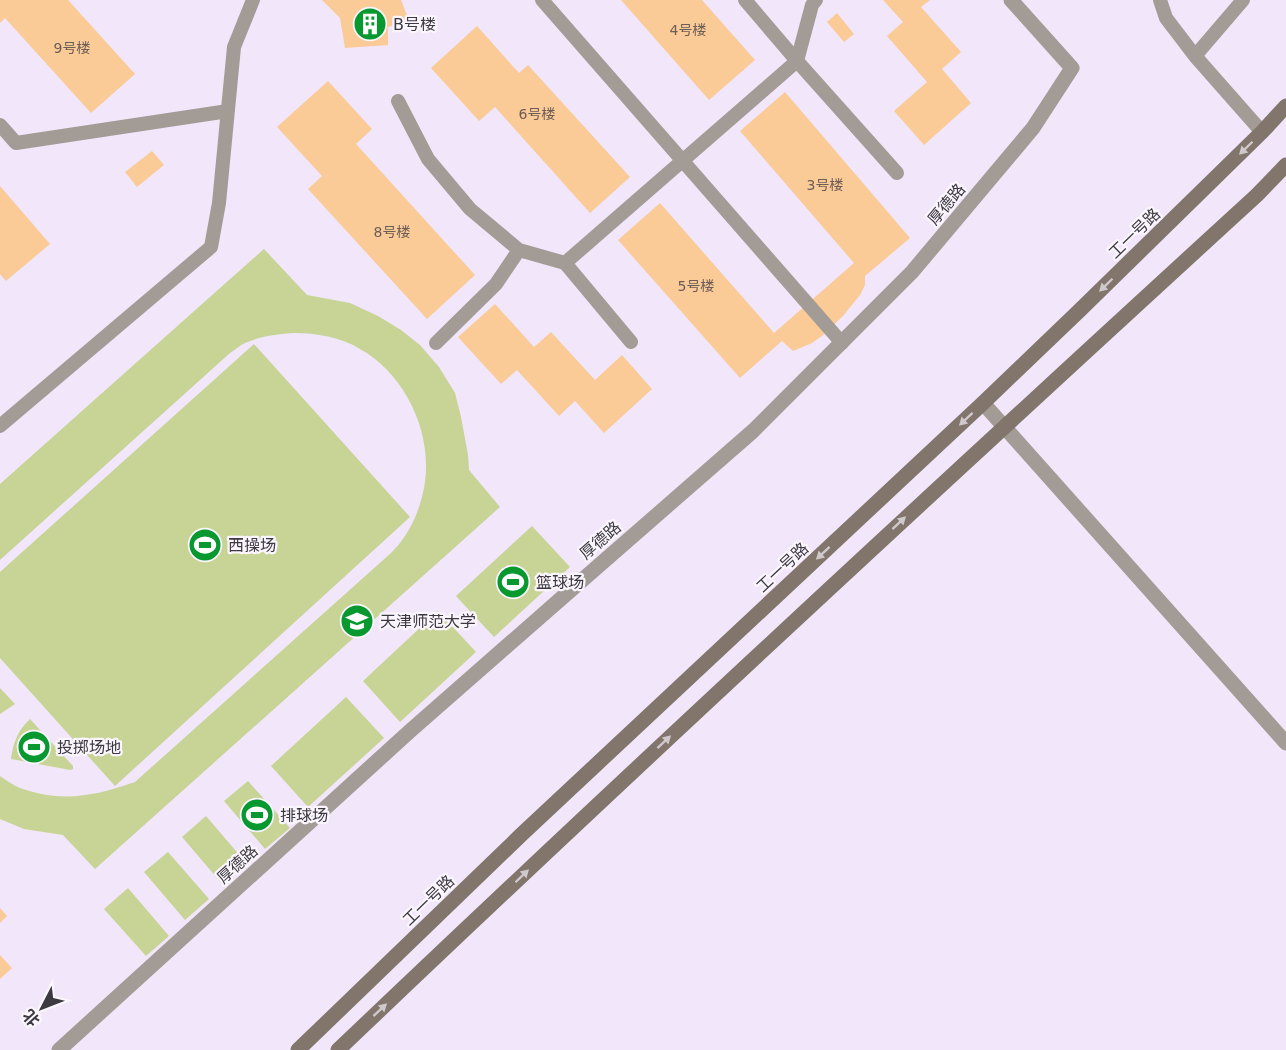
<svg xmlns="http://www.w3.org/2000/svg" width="1286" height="1050" viewBox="0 0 1286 1050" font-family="'DejaVu Sans','Noto Sans SC',sans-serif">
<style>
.green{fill:#c7d495}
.building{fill:#faca97}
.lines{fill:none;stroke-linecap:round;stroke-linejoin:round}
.lane{stroke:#a39b95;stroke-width:14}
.street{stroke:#a39b95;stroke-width:15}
.secondary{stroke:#81756c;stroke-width:15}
.oneway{fill:#d0c9cb}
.labels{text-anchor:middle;stroke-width:4.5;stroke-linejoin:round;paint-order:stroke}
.number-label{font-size:14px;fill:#6c5d56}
.poi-label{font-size:16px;fill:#3d3941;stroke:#fbf6fe;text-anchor:start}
.street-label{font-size:16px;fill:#3d3941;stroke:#fbf6fe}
</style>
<rect width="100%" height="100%" fill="#f1e6fa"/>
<path class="green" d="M264 249 307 295 350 303 378 316 401 330 420 345 439 367 455 393 461 417 468 455 469 470 500 507 95 869 63 835 24 829 0 819V776C6 780 13 785 20 788 62 803 95 796 135 782L391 553C396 548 401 542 405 536 418 517 426 490 426 467 427 421 400 371 360 349 341 337 316 333 294 333 279 334 260 336 245 343 240 345 235 350 230 353L0 560V484Z
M254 344 410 517 115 786 0 658V572Z
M532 526 570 567 494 637 456 596Z
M438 611 476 652 400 722 363 681Z
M0 688 15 704 0 714Z
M346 697 384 738 308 807 271 766Z
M30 719 73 766V769L70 770 11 759C13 743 18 730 30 719Z
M248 781 290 828 265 849 224 801Z
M206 816 247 864 223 885 182 837Z
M168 852 209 899 185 920 144 872Z
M128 888 169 936 146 956 104 909Z"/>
<path class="building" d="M0 0H68L135 74 91 113 5 18 0 23Z
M322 0H401L409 21 388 27V45L345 48 340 18Z
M621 0H702L755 60 709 100Z
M883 0H930L921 7 961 52 942 69 971 103 924 145 894 111 927 82 887 36 903 22Z
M837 13 854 34 844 42 827 22Z
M477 26 519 73 528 65 630 177 590 213 495 107 479 121 431 68Z
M328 81 372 129 356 144 475 275 427 319 308 189 322 176 277 127Z
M785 92 910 238 865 276V285L860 295 843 316 822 336 812 343 793 351 782 341 740 378 618 240 660 203 774 333 854 263 740 131Z
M152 151 164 165 137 187 125 172Z
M0 186 50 244 6 281 0 274Z
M495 304 534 347 551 332 595 380 622 355 652 389 604 433 575 401 559 416 517 370 501 384 458 337Z
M0 908 7 916 0 923Z
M0 955 12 968 0 979Z"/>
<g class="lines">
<path class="lane" d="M542 0 842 343
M816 0 812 5 797 61 897 173
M1160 0 1166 18 1195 56 1262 132
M1195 56 1243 0
M398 101 428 159 470 209 519 250 565 263 797 61 745 0
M0 125 16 143 228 111
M565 263 631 342
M436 343 496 284 519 250
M0 426 211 247 219 203 234 47 253 0"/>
<path class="street" d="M983 403 1286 743
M59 1050 410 731 572 589 753 431 912 272 1033 128 1072 68 1011 0"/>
<path class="secondary" d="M298 1050 522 834 983 403 1080 310 1262 132 1286 106
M338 1050C641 761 949 477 1257 195L1286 165"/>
</g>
<defs><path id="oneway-solid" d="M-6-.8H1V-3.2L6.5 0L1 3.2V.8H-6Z" transform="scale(1.5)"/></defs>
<g class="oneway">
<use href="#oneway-solid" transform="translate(1246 148) rotate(136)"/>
<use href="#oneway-solid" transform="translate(1106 285) rotate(136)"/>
<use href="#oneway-solid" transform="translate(966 419) rotate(137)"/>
<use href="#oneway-solid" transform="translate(899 523) rotate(-43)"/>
<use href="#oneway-solid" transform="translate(823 553) rotate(137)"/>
<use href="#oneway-solid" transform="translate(664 742) rotate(-43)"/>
<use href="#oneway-solid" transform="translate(522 876) rotate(-44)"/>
<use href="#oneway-solid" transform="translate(380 1010) rotate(-43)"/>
</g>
<defs>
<g id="building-disc" transform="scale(1.725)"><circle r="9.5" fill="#079830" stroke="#fbf6fe"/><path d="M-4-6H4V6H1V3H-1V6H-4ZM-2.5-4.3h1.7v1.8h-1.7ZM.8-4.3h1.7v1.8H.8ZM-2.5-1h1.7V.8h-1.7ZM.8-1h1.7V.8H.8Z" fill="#fff"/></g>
<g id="stadium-disc" transform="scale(1.725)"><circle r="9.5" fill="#079830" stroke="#fbf6fe"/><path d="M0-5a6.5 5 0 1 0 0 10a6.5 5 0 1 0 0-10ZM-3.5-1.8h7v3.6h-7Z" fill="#fff"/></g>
<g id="university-disc" transform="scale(1.725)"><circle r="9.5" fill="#079830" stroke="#fbf6fe"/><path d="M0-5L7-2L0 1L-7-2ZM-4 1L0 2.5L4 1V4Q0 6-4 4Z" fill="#fff"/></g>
</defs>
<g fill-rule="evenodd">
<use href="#building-disc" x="370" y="24"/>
<use href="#stadium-disc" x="205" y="545"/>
<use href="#stadium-disc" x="513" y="582"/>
<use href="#university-disc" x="357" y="621"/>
<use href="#stadium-disc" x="34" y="747"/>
<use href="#stadium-disc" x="257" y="815"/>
</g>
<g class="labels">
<g class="number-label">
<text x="688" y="35">4号楼</text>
<text x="72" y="53">9号楼</text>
<text x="537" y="119">6号楼</text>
<text x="825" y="190">3号楼</text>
<text x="392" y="237">8号楼</text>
<text x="696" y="291">5号楼</text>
</g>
<g class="poi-label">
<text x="393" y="30">B号楼</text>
<text x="228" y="551">西操场</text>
<text x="536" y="588">篮球场</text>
<text x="380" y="627">天津师范大学</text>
<text x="57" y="753">投掷场地</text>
<text x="280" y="821">排球场</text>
</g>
<g class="street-label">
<text transform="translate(946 204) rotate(-50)" y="6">厚德路</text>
<text transform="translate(1134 233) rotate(-44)" y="6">工一号路</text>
<text transform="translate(600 540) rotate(-41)" y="6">厚德路</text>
<text transform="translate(782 567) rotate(-43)" y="6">工一号路</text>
<text transform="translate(237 864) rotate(-42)" y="6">厚德路</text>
<text transform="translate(428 900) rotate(-44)" y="6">工一号路</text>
</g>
</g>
<g transform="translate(42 1008) rotate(228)" stroke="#fbf6fe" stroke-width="4.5" paint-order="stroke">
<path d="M0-4.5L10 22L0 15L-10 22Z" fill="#3d3941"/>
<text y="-9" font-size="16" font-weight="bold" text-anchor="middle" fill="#3d3941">北</text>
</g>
</svg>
